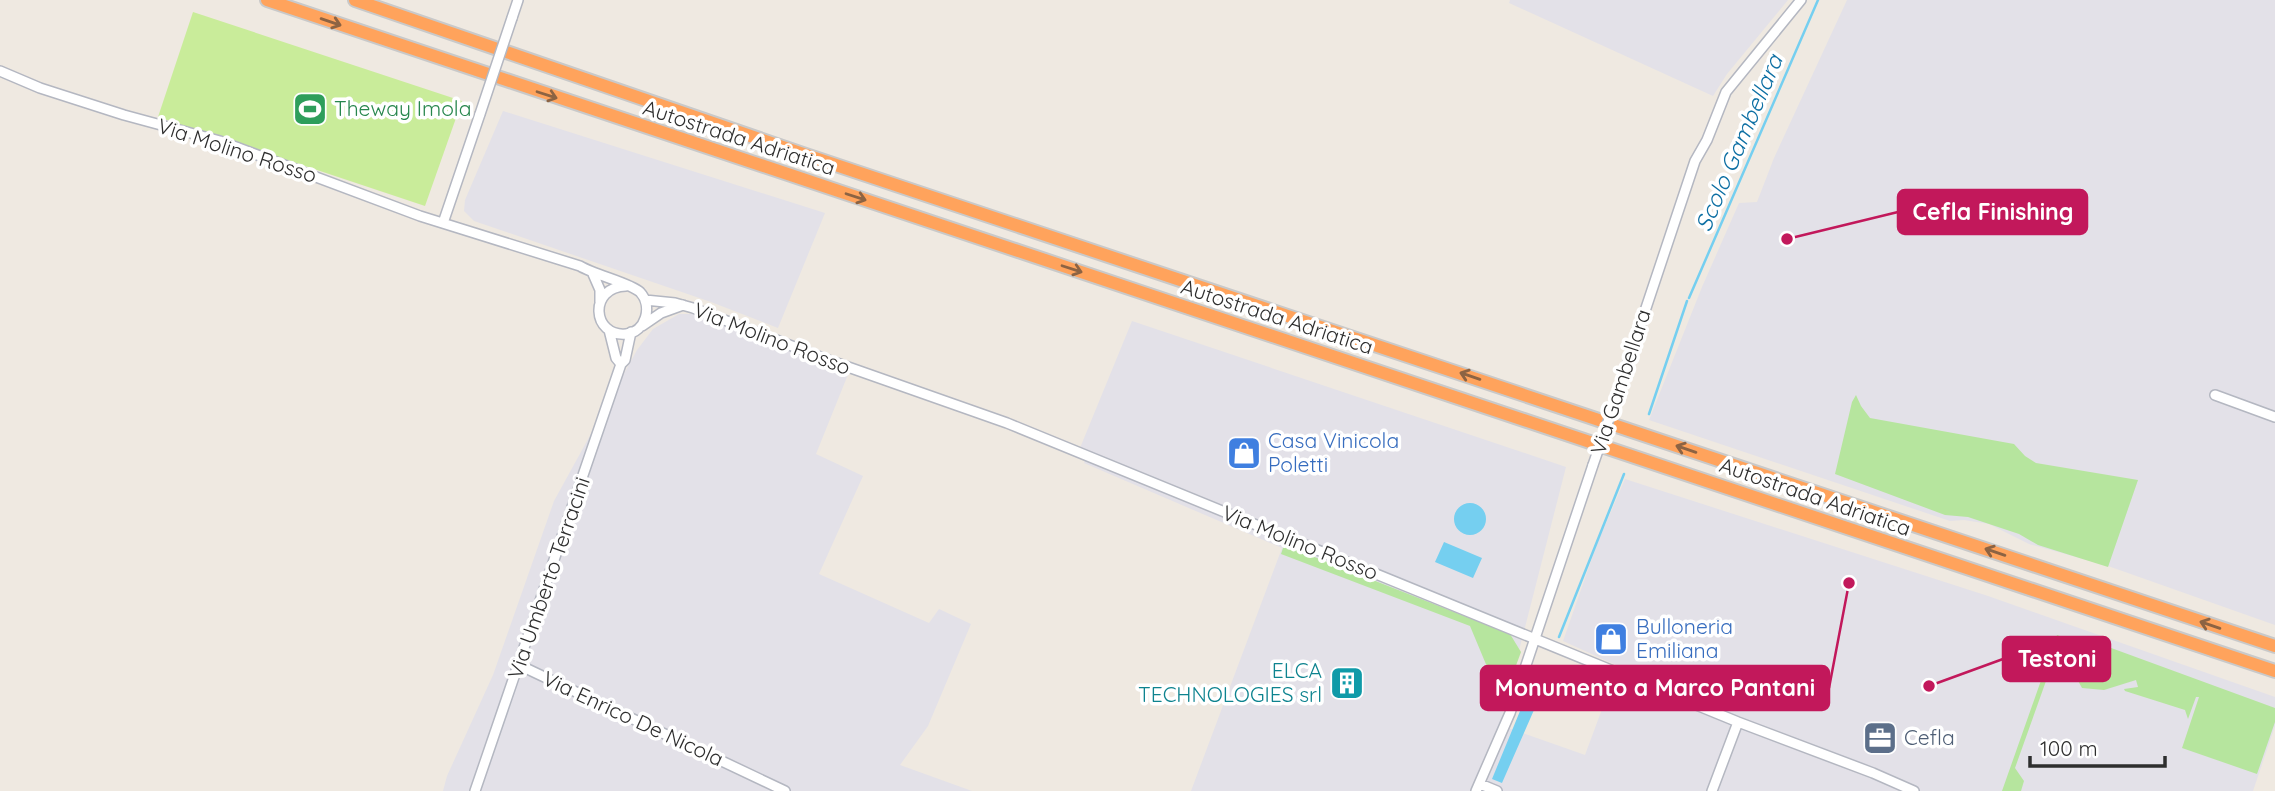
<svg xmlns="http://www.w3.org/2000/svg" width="2275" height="791" viewBox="0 0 2275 791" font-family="Quicksand,sans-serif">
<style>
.industrial{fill:#e3e1e8}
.green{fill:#b6e59e}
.pitch{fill:#c9ec9a}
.water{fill:#75cff0}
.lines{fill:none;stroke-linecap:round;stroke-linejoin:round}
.stream{stroke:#75cff0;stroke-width:2.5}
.minor-casing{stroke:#b4b7c1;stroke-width:12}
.highway-casing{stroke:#c9c9c9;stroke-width:16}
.minor{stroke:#fff;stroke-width:9}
.highway{stroke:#ffa35c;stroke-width:12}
.minor-bridge-casing{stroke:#b4b7c1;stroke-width:12;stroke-linecap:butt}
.minor-bridge{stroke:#fff;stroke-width:9}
.oneway{stroke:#8c6343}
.labels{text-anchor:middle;stroke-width:7;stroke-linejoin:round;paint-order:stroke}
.leisure-label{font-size:21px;fill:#27864d;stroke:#fff;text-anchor:start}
.street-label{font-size:21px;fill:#2e2e2e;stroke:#fff}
.shop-label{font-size:21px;fill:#366cbe;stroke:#fff;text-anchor:start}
.culture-label{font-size:21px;fill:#0d838f;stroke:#fff;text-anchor:end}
.service-label{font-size:21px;fill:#4e5e75;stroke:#fff;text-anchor:start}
.water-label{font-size:23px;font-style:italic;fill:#0d6fa3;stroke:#fff}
.leader{fill:none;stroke:#c2185b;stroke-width:2.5}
.callout-dot{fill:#c2185b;stroke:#fff;stroke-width:2.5}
.callout{fill:#c2185b;stroke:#c2185b;stroke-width:2.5}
.callout-label{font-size:23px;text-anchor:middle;font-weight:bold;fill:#fff}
</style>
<rect width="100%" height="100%" fill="#efe9e1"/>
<path class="industrial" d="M1510 0H1788L1727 74 1713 96 1509 3Z
M1847 0H2275V625L2108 566 2029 544 1989 524 1964 520 1950 521 1649 420 1702 287 1739 203 1757 202 1774 158Z
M503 111 825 213 778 328 711 302 474 221 464 211 465 200Z
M679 314H700L849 372 816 454 863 476 819 574 929 623 939 609 971 624 928 726 900 765 972 791H443L447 776 493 675 554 501 637 350 653 329Z
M1132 321 1566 467 1500 725 1585 755 1618 666 1563 641 1597 544 1625 479 1988 596 2275 697V726L2253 791H1191L1282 548 1084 463 1089 451 1080 448Z"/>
<path class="green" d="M1856 395 1861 406 1870 418 2014 444 2025 456 2036 463 2138 480 2108 567 2038 545 2019 534 1968 517 1945 515 1835 474 1852 402Z
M1284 545 1510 634 1521 652 1504 698 1488 695 1493 681 1470 626 1281 554Z
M2057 635 2085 645H2103L2275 708V722L2257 774 2182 748 2199 697H2196L2188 719 2185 710 2125 691 2124 689 2138 687 2136 680 2104 690 2082 688 2077 679 2070 676 2068 681 2054 677 2046 681 2015 768 2024 781 2021 791H2002Z"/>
<path class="pitch" d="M193 12 462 101 425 206 158 117Z"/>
<path class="water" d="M1454 519a16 16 0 1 1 32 0a16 16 0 1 1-32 0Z
M1444 542 1482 558 1473 578 1435 562Z
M1546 666 1552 669 1502 783 1492 779 1534 677 1539 668Z"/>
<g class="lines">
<path class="stream" d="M1689 298 1818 0
M1649 414 1687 301
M1559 637 1624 474"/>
<g class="minor-casing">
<path id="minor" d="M512 18 518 0
M0 71 40 88 124 115 220 141 420 216 580 266C595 275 630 283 640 292 653 306 646 332 626 334 592 337 588 287 626 286
M443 223 480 114
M593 274 600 290V302
M645 300 675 303 693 308 831 361 1007 423 1738 722 1873 773 1914 791
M642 326 661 313 683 305
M609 330 616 358 621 364
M2215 395 2275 417
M1611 413 1695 161 1707 140 1726 92 1801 0
M519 665 785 791
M1480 784 1497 791
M475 791 621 364 625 360 631 332
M1476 791 1510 713 1593 465
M1712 791 1738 722"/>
</g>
<g class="highway-casing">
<path id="highway" d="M267 0 2275 671
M355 0 806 155 2275 646"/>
</g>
<use href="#minor" class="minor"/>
<use href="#highway" class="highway"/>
<g class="minor-bridge-casing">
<path id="minor-bridge" d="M480 114 512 18
M1593 465 1611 413"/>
</g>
<use href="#minor-bridge" class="minor-bridge"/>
</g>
<defs><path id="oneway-shaft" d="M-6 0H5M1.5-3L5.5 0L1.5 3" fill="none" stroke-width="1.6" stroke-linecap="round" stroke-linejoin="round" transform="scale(1.75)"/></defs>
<g class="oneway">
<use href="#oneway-shaft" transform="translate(331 22) rotate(19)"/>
<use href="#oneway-shaft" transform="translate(547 95) rotate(18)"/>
<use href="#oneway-shaft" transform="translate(856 197) rotate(18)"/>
<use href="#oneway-shaft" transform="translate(1072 269) rotate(18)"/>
<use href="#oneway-shaft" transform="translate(1470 376) rotate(-161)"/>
<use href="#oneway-shaft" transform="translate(1686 449) rotate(-161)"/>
<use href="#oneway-shaft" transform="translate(1995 552) rotate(-161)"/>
<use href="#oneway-shaft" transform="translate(2210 625) rotate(-161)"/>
</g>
<defs>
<g id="stadium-square" transform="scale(1.75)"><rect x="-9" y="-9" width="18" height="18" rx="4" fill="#2e9e5b" stroke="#fff"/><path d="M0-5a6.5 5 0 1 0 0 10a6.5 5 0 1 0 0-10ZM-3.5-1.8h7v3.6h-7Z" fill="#fff"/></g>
<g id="shop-square" transform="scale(1.75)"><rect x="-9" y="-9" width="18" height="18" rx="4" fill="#3f7fe0" stroke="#fff"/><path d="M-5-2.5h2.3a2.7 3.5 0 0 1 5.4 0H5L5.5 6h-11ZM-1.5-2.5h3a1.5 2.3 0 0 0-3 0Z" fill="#fff"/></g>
<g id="building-square" transform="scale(1.75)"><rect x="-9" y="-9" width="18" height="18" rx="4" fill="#0f9aa8" stroke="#fff"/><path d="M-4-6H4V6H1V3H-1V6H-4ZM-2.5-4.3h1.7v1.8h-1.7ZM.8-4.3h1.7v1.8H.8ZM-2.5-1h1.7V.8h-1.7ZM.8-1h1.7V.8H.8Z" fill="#fff"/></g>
<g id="office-square" transform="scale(1.75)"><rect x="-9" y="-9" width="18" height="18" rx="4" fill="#5c6f8a" stroke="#fff"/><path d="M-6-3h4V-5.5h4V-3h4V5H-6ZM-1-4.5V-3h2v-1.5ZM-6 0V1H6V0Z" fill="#fff"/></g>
</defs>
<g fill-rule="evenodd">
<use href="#stadium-square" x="310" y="109"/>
<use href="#shop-square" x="1244" y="453"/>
<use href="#shop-square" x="1611" y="639"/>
<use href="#building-square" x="1347" y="683"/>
<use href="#office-square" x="1880" y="738"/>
</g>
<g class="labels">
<g class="leisure-label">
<text x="334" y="116">Theway Imola</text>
</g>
<g class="street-label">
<text transform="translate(739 138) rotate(18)" y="7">Autostrada Adriatica</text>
<text transform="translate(237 151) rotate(18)" y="7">Via Molino Rosso</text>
<text transform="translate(1277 317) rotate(18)" y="7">Autostrada Adriatica</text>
<text transform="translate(772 339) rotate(21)" y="7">Via Molino Rosso</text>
<text transform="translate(1621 382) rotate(-72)" y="7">Via Gambellara</text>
<text transform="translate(1815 497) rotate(19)" y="7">Autostrada Adriatica</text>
<text transform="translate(1300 543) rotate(22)" y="7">Via Molino Rosso</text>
<text transform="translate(549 578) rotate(-71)" y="7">Via Umberto Terracini</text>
<text transform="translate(633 719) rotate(25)" y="7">Via Enrico De Nicola</text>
</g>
<g class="shop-label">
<text x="1268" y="448">Casa Vinicola<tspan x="1268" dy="24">Poletti</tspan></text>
<text x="1636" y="634">Bulloneria<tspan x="1636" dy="24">Emiliana</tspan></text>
</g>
<g class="culture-label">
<text x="1322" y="678">ELCA<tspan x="1322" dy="24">TECHNOLOGIES srl</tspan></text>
</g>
<g class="service-label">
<text x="1904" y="745">Cefla</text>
</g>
<g class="water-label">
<text transform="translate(1739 143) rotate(-67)" y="8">Scolo Gambellara</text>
</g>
</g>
<path class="leader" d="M1787 239L1898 212M1929 686L2003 659M1849 583L1829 688"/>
<g class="callout-dot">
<circle cx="1787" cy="239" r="7"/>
<circle cx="1929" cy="686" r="7"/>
<circle cx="1849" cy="583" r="7"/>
</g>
<g class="callout">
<rect x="1898" y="190" width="189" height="44" rx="7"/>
<rect x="2003" y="637" width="107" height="44" rx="7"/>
<rect x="1481" y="666" width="348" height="44" rx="7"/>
</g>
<g class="callout-label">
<text x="1993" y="220">Cefla Finishing</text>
<text x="2057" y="667">Testoni</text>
<text x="1655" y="696">Monumento a Marco Pantani</text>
</g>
<path d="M2030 756v10h135v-10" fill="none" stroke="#2e2e2e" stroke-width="3.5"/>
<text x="2040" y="756" font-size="21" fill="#2e2e2e" stroke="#ffffff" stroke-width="5" paint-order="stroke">100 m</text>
</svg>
